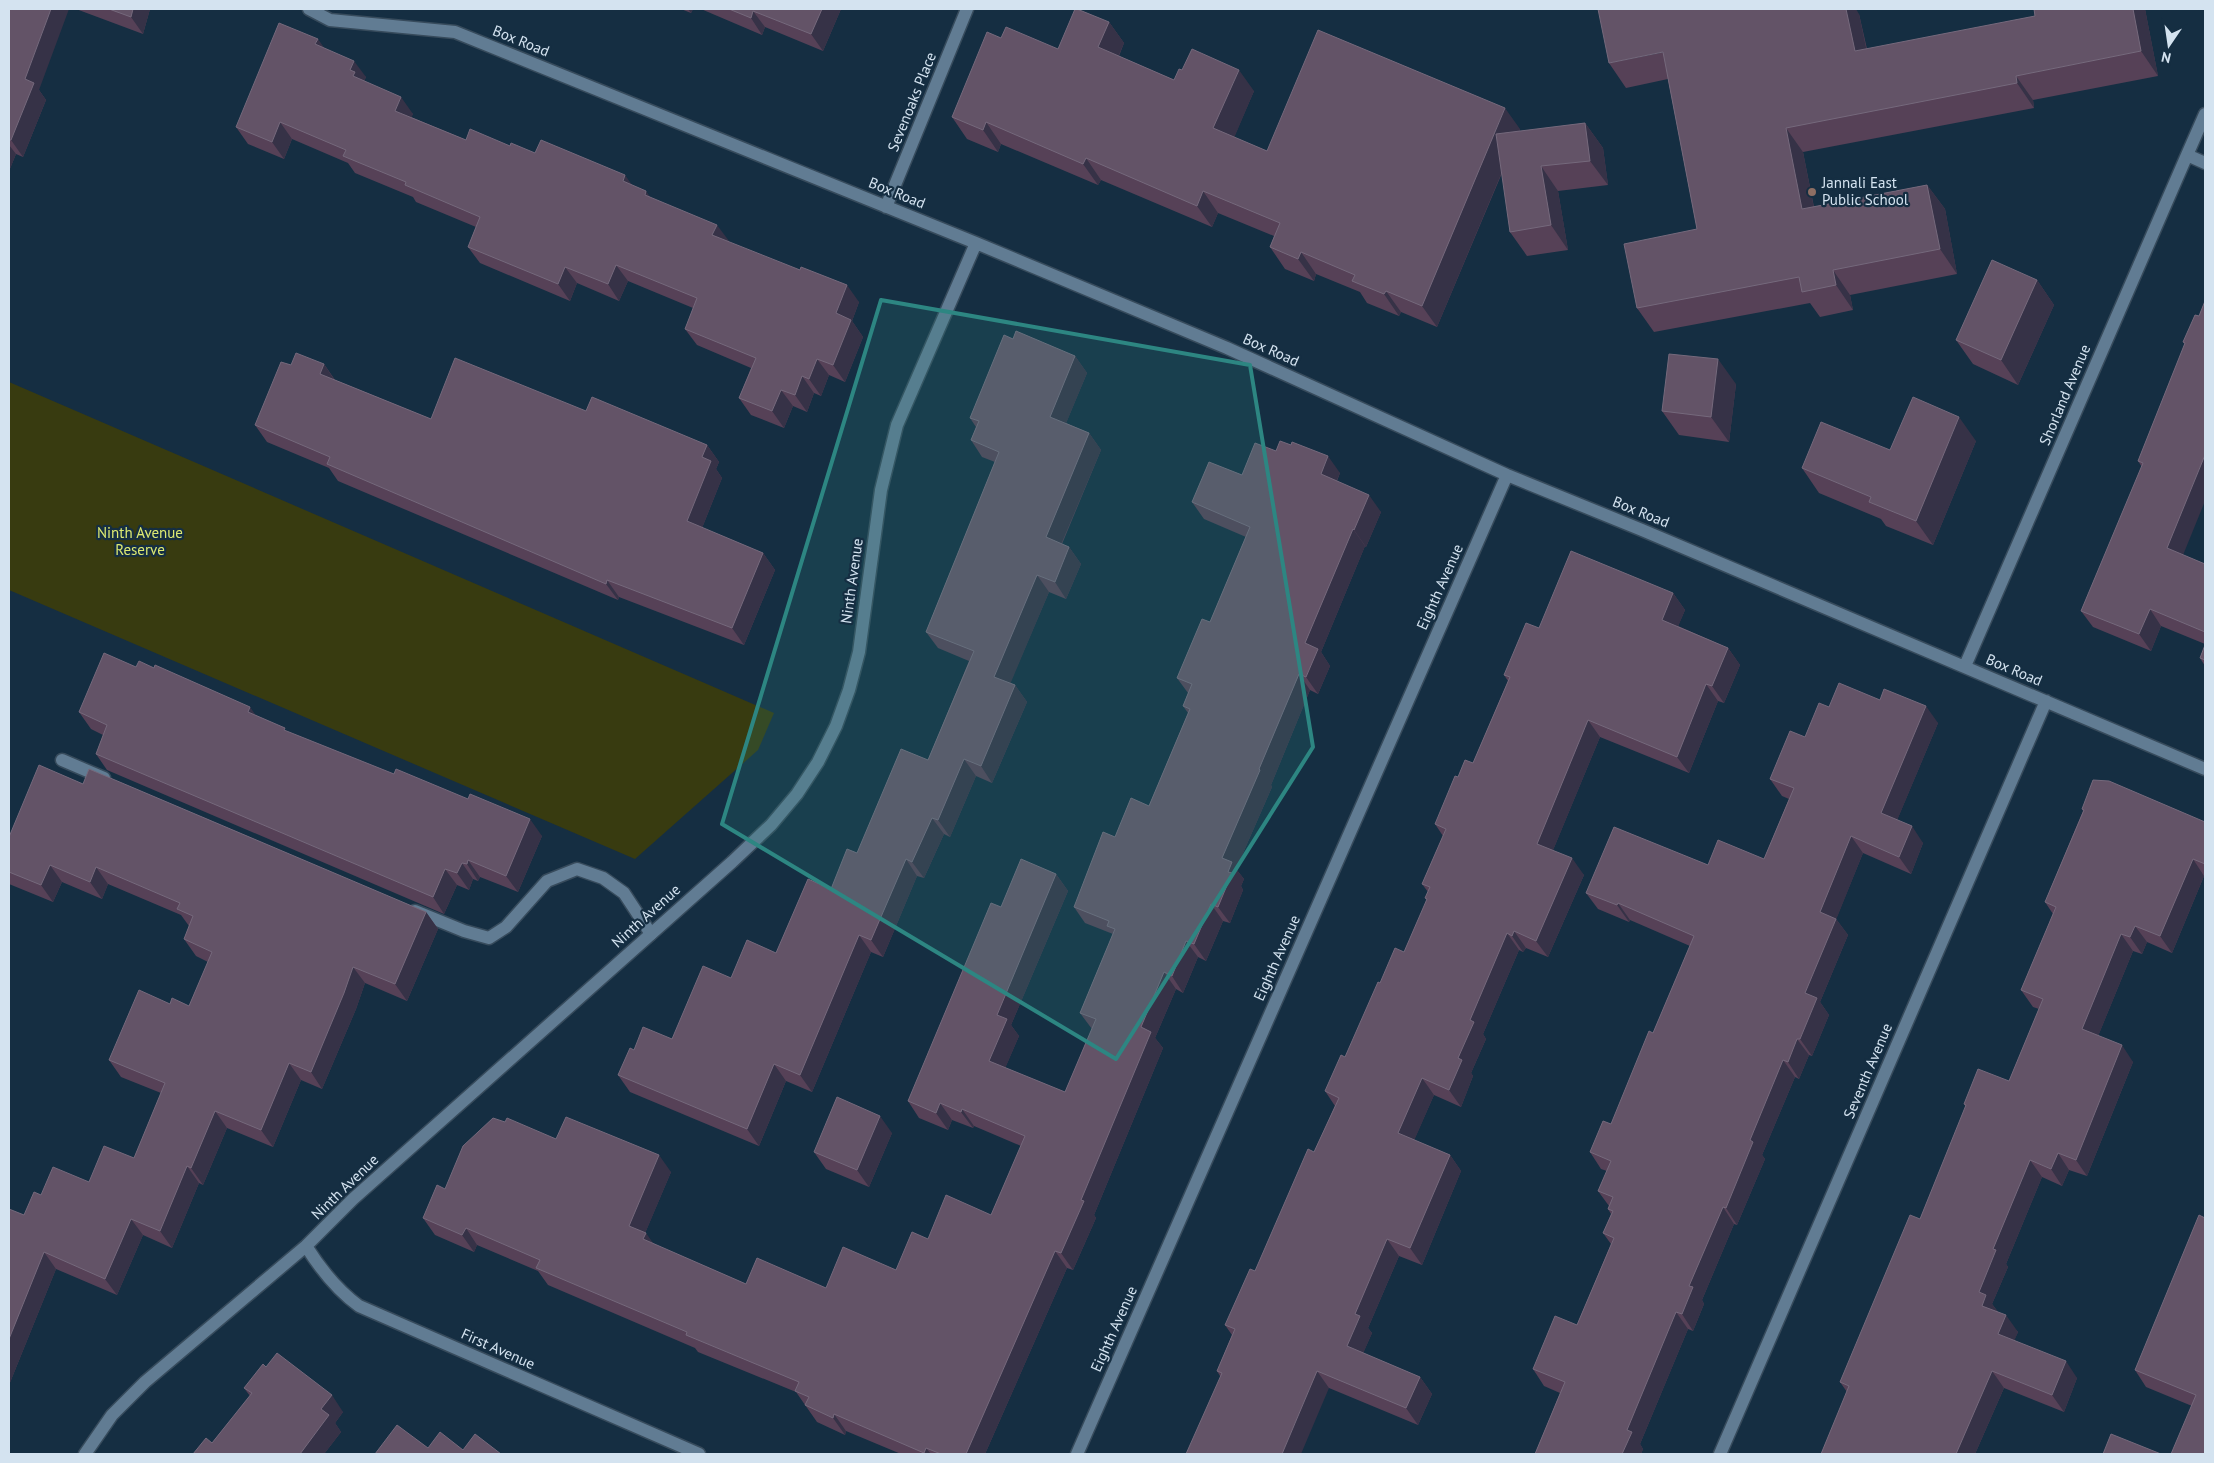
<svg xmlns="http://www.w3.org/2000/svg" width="2214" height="1463" viewBox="0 0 2214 1463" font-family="'PT Sans',sans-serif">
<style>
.green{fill:#383b10}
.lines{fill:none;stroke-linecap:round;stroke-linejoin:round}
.service-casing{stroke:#374b5c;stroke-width:15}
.minor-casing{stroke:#374b5c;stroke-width:15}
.service{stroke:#617c93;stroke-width:12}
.minor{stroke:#617c93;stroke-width:12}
.wall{fill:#564157}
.shaded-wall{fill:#363247}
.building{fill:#635367;stroke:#75697c}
.marked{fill:#2d8682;fill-opacity:0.2;stroke:#2d8682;stroke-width:4;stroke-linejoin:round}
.education-dot{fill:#8d6e63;stroke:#152e42;stroke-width:2}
.labels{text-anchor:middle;stroke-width:4.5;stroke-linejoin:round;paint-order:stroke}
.street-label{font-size:15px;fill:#d4e3f0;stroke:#152e42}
.poi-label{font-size:15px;fill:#d4e3f0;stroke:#152e42;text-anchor:start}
.park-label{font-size:15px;fill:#deea71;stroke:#152e42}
</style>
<rect width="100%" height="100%" fill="#152e42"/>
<path class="green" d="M9 382 774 713 758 750 635 859 9 590Z"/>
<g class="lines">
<g class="service-casing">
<path id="service" d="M62 760 104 778
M415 911 464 931 489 938 506 927 547 881 577 869 603 878 624 893 651 934"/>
</g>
<g class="minor-casing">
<path id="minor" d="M309 9 330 20 455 32 976 243 1227 348 1507 475 1642 530 2205 769
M2187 155 2205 114
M886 207 967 9
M1965 666 2187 155 2205 163
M306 1246C321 1270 337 1290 359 1306L699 1454
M85 1454 112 1415 145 1382 306 1246 353 1199 732 862 771 825 797 794 818 762 836 726 849 690 859 652 881 490 897 425 976 243
M1077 1454 1507 475
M1720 1454 2046 701"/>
</g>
<use href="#service" class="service"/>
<use href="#minor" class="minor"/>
</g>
<path class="wall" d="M9 9 39 90 46 100 23 157 16 154 9 171Z
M76 9H150L143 34Z
M681 9H693L691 13Z
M701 9H841L823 51 765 27 762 35Z
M2034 9H2145L2158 76 2033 100 2034 108 1803 152 1814 207 1927 185 1945 209 1957 274 1850 295 1853 310 1820 317 1810 303 1654 332 1637 308 1697 229 1668 79 1626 88 1609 63 1859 14 1867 49 2035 16Z
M1109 22 1124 43 1119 56 1174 80 1254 91 1234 137 1267 151 1520 129 1519 132 1585 123 1603 148 1608 185 1558 191 1568 250 1527 256 1510 232 1502 173 1437 327 1401 312 1399 316 1367 303 1360 292 1316 274 1314 281 1285 269 1270 247 1274 236 1218 213 1212 227 1101 180 1098 185 1001 144 998 152 967 139 952 117 1001 38 1058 49Z
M324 48 366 77 364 81 413 114 411 117 466 140 510 146 535 153 631 185 651 198 728 242 859 302 852 321 863 337 845 382 829 375 821 396 814 393 807 412 793 406 784 428 751 415 739 398 751 368 697 345 685 329 693 308 628 281 619 301 577 283 570 301 480 263 468 247 476 227 416 202 413 197 355 173 348 163 292 139 284 159 248 144 236 127Z
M2037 280 2054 305 2018 385 1973 364 1956 340Z
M2199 316 2183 555 2205 564V644L2161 626 2151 651 2093 627 2081 611 2142 467 2138 461 2185 344 2183 342Z
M1013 339 1075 356 1087 373 1066 423 1089 433 1101 450 1062 544 1069 547 1081 564 1066 599 1049 592 1010 683 1015 685 1027 702 992 783 976 776 950 837 944 834 924 878 917 876 883 957 871 952 812 1092 786 1081 759 1146 630 1092 618 1075 634 1050 672 1039 731 978 776 953 831 889 928 760 969 661 938 648 926 632 995 462 982 457 971 440 976 427 970 418Z
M324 364 335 380 431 419 586 411 707 445 719 462 716 469 722 478 702 528 763 553 775 570 744 645 619 597 618 600 338 481 329 468 267 442 255 425 291 365Z
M1736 384 1729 442 1679 435 1662 411Z
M1976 441 1933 545 1886 526 1881 519 1819 493 1802 468 1890 450Z
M1276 451 1340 473 1337 481 1381 512 1366 547 1365 546 1321 652 1330 666 1318 694 1310 690 1271 785 1272 787 1236 869 1244 879 1241 886 1243 890 1230 923 1223 921 1206 961 1198 957 1183 993 1176 989 1155 1038 1163 1048 1094 1215 1096 1218 1073 1270 1067 1268 985 1454H901L846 1431 845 1435 817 1422 796 1392 698 1352 695 1348 548 1285 538 1271 477 1245 474 1252 435 1235 423 1218 445 1189 505 1122 556 1139 671 1172 645 1233 653 1244 746 1284 826 1288 896 1270 928 1239 991 1215 1021 1146 974 1126 973 1128 952 1120 948 1130 919 1118 908 1101 1001 907 1056 874 1068 891 1011 1025 1019 1036 1005 1068 1065 1092 1092 1029 1080 1013 1113 934 1085 923 1074 907 1115 837 1149 806 1188 713 1183 706 1188 693 1177 678 1210 622 1246 537 1204 519 1192 502 1242 475Z
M1673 593 1685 610 1678 626 1728 648 1740 665 1724 703 1718 701 1689 773 1600 737 1553 850 1584 875 1548 957 1526 948 1523 952 1519 950 1483 1034 1486 1039 1471 1073 1473 1076 1461 1107 1434 1095 1414 1140 1450 1155 1461 1171 1422 1265 1399 1256 1368 1328 1372 1333 1363 1353 1420 1377 1432 1394 1418 1425 1329 1388 1220 1376 1217 1371 1232 1335 1225 1325 1255 1271 1314 1152 1335 1106 1325 1091 1345 1057 1380 983 1404 952 1427 900 1425 898 1428 892 1422 884 1443 836 1435 824 1458 777 1473 763 1508 681 1504 675 1539 628Z
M2205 645V666L2200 658Z
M136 667 255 715 287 732 542 836 518 892 480 877 478 881 473 879 469 890 457 885 444 914 107 770 96 754 103 735 91 729 79 712Z
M1880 700 1938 723 1897 820 1923 843 1911 874 1863 853 1836 919 1848 935 1820 1002 1829 1015 1812 1056 1809 1055 1799 1079 1795 1077 1762 1155 1765 1159 1737 1225 1734 1224 1702 1300 1704 1304 1693 1331 1688 1329 1640 1444 1643 1449 1641 1454H1535L1560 1393 1544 1386 1533 1369 1577 1325 1611 1244 1603 1233 1611 1214 1608 1209 1609 1206 1598 1191 1607 1171 1601 1169 1590 1152 1611 1124 1653 1033 1690 946 1630 920 1629 922 1598 909 1586 893 1708 865 1764 859 1789 799 1782 796 1770 779 1805 737 1829 707Z
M83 784 426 912 438 929 407 1001 365 983 356 1009 322 1089 301 1080 273 1147 227 1128 203 1185 199 1183 172 1248 143 1235 117 1295 56 1269 9 1385 24 1215 41 1195 89 1182 134 1158 161 1093 121 1077 109 1060 170 1004 189 1006 208 962 196 956 184 939 189 926 181 915 108 884 102 899 62 882 53 902 9 884V837Z
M2082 809 2205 822V876H2204L2172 953 2147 942 2142 954 2133 951 2098 1036 2133 1062 2087 1176 2069 1170 2062 1186 2042 1177 2006 1264 2008 1267 1992 1304 1998 1312 2018 1332 2014 1340 2077 1378 2064 1412 2004 1388 1975 1454H1821L1847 1392 1840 1382 1920 1219 1966 1107 1964 1104 2009 1081 2039 1009 2033 1007 2021 990 2053 914 2045 902 2083 811Z
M892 1133 869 1187 826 1169 814 1152Z
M2205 1218V1454L2192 1406 2146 1387 2135 1370Z
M266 1367 343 1412 335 1423 341 1432 324 1454H193L212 1443 250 1396 244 1388Z"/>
<path class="shaded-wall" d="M51 9H69L39 90 46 100 23 157 11 140 25 79Z
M133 9H150L143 34 131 17Z
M688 9H693L691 13Z
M822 9H841L823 51 811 34Z
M1846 9H1856L1859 14 1872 76 1855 51Z
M2133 9H2145L2158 76 2141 51Z
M753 11 765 27 762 35 751 18Z
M1109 22 1124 43 1113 69 1098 47Z
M318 39 330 56 315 44Z
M354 61 366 77 363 84 353 76 350 70Z
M1239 70 1254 91 1229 150 1213 128Z
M2016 76 2033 100 2034 108 2017 83Z
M401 97 413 114 407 128 395 111Z
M1505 108 1520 129 1437 327 1422 306Z
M280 122 292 139 284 159 272 142Z
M986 122 1001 144 998 152 983 130Z
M1585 123 1603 148 1608 185 1590 161Z
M1786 128 1803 152 1819 234 1802 209Z
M9 145 16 154 9 171Z
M1086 158 1101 180 1098 185 1083 164Z
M1541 166 1558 191 1568 250 1551 225Z
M625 175 637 192 623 181Z
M1927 185 1945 209 1957 274 1940 249Z
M646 191 658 208 645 195Z
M1203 191 1218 213 1212 227 1197 206Z
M717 225 729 241 724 252 712 235Z
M1301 252 1316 274 1314 281 1298 259Z
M616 265 628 281 619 301 608 284Z
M565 267 577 283 570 301 558 284Z
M1833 270 1850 295 1853 310 1836 285Z
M2037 280 2054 305 2018 385 2001 360Z
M847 285 859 302 852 321 863 337 845 382 833 365 836 313Z
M1386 291 1401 312 1399 316 1384 294Z
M1075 356 1087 373 1062 433 1050 417Z
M817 359 829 375 821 396 809 379Z
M1718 359 1736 384 1729 442 1711 417Z
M324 364 335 381 320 374Z
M802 376 814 393 807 412 795 395Z
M781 390 793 406 784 428 772 411Z
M1959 417 1976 441 1933 545 1916 521Z
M1089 433 1101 450 1057 554 1046 537Z
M707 445 719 462 716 469 722 478 698 538 687 521 702 457Z
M2205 455V501L2179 565 2167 548Z
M1328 456 1340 473 1332 491 1321 474Z
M1369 495 1381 512 1366 547 1354 530Z
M1353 529 1365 546 1321 652 1330 666 1318 694 1306 677 1305 643Z
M1069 547 1081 564 1066 599 1055 582Z
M763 553 775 570 744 645 732 628Z
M1037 575 1049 592 1006 694 994 677Z
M607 580 619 597 618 600 606 584Z
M1673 593 1685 610 1674 636 1662 620Z
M2150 609 2161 626 2151 651 2139 634Z
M1728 648 1740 665 1724 703 1712 686Z
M1299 674 1310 690 1271 785 1272 787 1236 869 1244 879 1241 886 1243 890 1230 923 1218 907 1228 872 1222 858Z
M1706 684 1718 701 1689 773 1677 757Z
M1015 685 1027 702 992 783 981 766Z
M1926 706 1938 723 1893 830 1881 813Z
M250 707 262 724 248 712Z
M1588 720 1600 737 1549 860 1537 844Z
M964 759 976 776 950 837 938 820Z
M932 818 944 834 924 878 912 862Z
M530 819 542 836 518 892 506 876Z
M1912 826 1923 843 1911 874 1899 857Z
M1851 836 1863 853 1834 925 1836 919 1848 935 1820 1002 1829 1015 1812 1056 1800 1039 1805 993 1820 912Z
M1572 858 1584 875 1548 957 1536 941Z
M906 859 917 876 883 957 871 940Z
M2193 859 2204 876 2172 953 2160 936Z
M468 860 480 877 478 881 467 864Z
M462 863 473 879 469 890 457 873Z
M50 865 62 882 53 902 41 885Z
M96 867 108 884 102 899 90 882Z
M445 869 457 885 444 914 433 897Z
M1056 874 1068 891 1011 1025 1019 1036 1001 1078 989 1061 997 1015Z
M1618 903 1630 920 1629 922 1617 905Z
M1211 904 1223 921 1206 961 1194 944Z
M426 912 438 929 407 1001 395 984Z
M2135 926 2147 942 2142 954 2130 937Z
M1514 931 1526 948 1523 952 1512 936Z
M1507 933 1519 950 1483 1034 1486 1039 1471 1073 1473 1076 1461 1107 1449 1090 1470 1020Z
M2121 934 2133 951 2094 1046 2082 1029Z
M859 935 871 952 812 1092 800 1075Z
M1186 941 1198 957 1183 993 1172 976Z
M353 967 365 983 356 1009 322 1089 311 1072Z
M1164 972 1176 989 1155 1038 1163 1048 1094 1215 1096 1218 1073 1270 1061 1253 1081 1200 1141 1027Z
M1797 1039 1809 1055 1799 1079 1788 1062Z
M2122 1045 2133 1062 2087 1176 2076 1160Z
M1783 1060 1795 1077 1762 1155 1765 1159 1737 1225 1726 1208 1750 1140Z
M289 1063 301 1080 273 1147 261 1130Z
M774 1064 786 1081 759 1146 747 1129Z
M1422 1078 1434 1095 1410 1150 1398 1133Z
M940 1103 952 1120 948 1130 936 1113Z
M962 1109 974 1126 973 1128 961 1112Z
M215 1111 227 1128 203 1185 191 1168Z
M880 1116 892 1133 869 1187 857 1170Z
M2058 1153 2069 1170 2062 1186 2051 1169Z
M659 1155 671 1172 641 1243 629 1226Z
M1450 1155 1461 1171 1422 1265 1410 1248Z
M2030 1160 2042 1177 2006 1264 2008 1267 1992 1304 1998 1312 1982 1306 1979 1292 1993 1249Z
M187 1166 199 1183 172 1248 160 1231Z
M1723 1207 1734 1224 1702 1300 1704 1304 1693 1331 1682 1314 1689 1286Z
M131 1219 143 1235 117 1295 105 1279Z
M466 1228 477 1245 474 1252 462 1235Z
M646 1233 658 1250 643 1239Z
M1387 1239 1399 1256 1368 1328 1372 1333 1359 1363 1347 1346 1355 1314Z
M1055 1251 1067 1268 985 1454H966Z
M44 1252 56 1269 9 1385V1339Z
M1676 1312 1688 1329 1640 1444 1643 1449 1641 1454H1622L1627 1430Z
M2006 1315 2018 1332 2010 1351 1998 1334Z
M2066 1361 2077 1378 2064 1412 2052 1395Z
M1317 1371 1329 1388 1301 1454H1282Z
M1992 1371 2004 1388 1975 1454H1956Z
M1420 1377 1432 1394 1418 1425 1406 1408Z
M332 1395 343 1412 335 1423 341 1432 324 1454H300L321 1409Z
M834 1414 846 1431 845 1435 833 1418Z
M926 1448 931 1454H925L924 1453Z"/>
<path class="building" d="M9 9H51L25 79 34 83 11 140H9Z
M109 9H133L131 17Z
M729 9H822L811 34 753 11 751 18Z
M1075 9H1077L1109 22 1098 47 1174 80 1179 69 1182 70 1192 49 1239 70 1213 128 1267 151 1318 30 1505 108 1422 306 1386 291 1384 294 1352 281 1355 275 1301 252 1298 259 1270 247 1280 223 1203 191 1197 206 1086 158 1083 164 986 122 983 130 952 117 987 32 1001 38 1006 27 1058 49Z
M1598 9H1846L1855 51 2035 16 2034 9H2133L2141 51 2016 76 2017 83 1786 128 1802 209 1927 185 1940 249 1833 270 1836 285 1802 292 1799 277 1637 308 1624 244 1697 229 1663 52 1609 63Z
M279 23 318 39 315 44 354 61 350 70 355 72 353 76 401 97 395 111 466 140 470 129 510 146 511 143 535 153 541 140 625 175 623 181 646 191 645 195 717 225 712 235 800 270 801 267 847 285 836 313 851 320 833 365 817 359 809 379 802 376 795 395 781 390 772 411 739 398 756 358 685 329 697 298 616 265 608 284 565 267 558 284 468 247 480 217 405 185 406 182 343 156 346 150 280 122 272 142 236 127Z
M1585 123 1590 161 1541 166 1551 225 1510 232 1496 134Z
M1992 260 2037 280 2001 360 1956 340Z
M2205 301V455L2167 548 2205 564V632L2150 609 2139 634 2081 611 2143 463 2138 461 2185 343 2183 342 2195 315 2199 316Z
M1016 331 1075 356 1050 417 1089 433 1046 537 1069 547 1055 582 1037 575 994 677 1015 685 981 766 964 759 938 820 932 818 912 862 906 859 871 940 859 935 800 1075 774 1064 747 1129 618 1075 630 1048 634 1050 643 1027 672 1039 703 966 731 978 747 940 776 953 808 879 831 889 847 849 857 853 901 749 928 760 974 651 926 632 999 452 971 440 979 421 970 418 1004 335 1013 339Z
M296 353 324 364 320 374 431 419 455 358 586 411 592 397 707 445 702 457 711 461 687 521 763 553 732 628 607 580 606 584 327 464 330 457 255 425 281 362 291 365Z
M1669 354 1718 359 1711 417 1662 411Z
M1913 397 1959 417 1916 521 1869 502 1871 497 1802 468 1821 422 1890 450Z
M1280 441 1291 445 1292 442 1328 456 1321 474 1369 495 1354 530 1353 529 1305 643 1318 649 1306 677 1299 674 1259 769 1260 770 1222 858 1232 862 1228 872 1232 873 1218 907 1211 904 1194 944 1186 941 1172 976 1164 972 1141 1027 1151 1032 1081 1200 1084 1201 1061 1253 1055 1251 966 1454H941L926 1448 924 1453 834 1414 833 1418 805 1405 809 1397 795 1391 799 1382 686 1335 687 1332 536 1268 540 1260 466 1228 462 1235 423 1218 437 1185 445 1189 463 1146 493 1118 505 1122 507 1118 556 1139 566 1117 659 1155 629 1226 646 1233 643 1239 746 1284 757 1258 826 1288 843 1247 896 1270 912 1232 928 1239 946 1195 991 1215 1025 1136 962 1109 961 1112 940 1103 936 1113 908 1101 991 903 1001 907 1021 859 1056 874 997 1015 1007 1019 989 1061 1065 1092 1096 1019 1080 1013 1115 929 1107 926 1109 921 1074 907 1103 832 1115 837 1131 798 1149 806 1190 709 1183 706 1192 684 1177 678 1202 619 1210 622 1250 527 1192 502 1209 462 1242 475 1255 443 1276 451Z
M1571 551 1673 593 1662 620 1728 648 1712 686 1706 684 1677 757 1588 720 1537 844 1572 858 1536 941 1514 931 1512 936 1507 933 1470 1020 1474 1022 1458 1058 1462 1060 1449 1090 1422 1078 1398 1133 1450 1155 1410 1248 1387 1239 1355 1314 1360 1316 1347 1346 1420 1377 1406 1408 1317 1371 1282 1454H1186L1222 1373 1217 1371 1235 1329 1225 1325 1250 1269 1255 1271 1308 1149 1314 1152 1339 1098 1325 1091 1341 1055 1345 1057 1378 982 1380 983 1395 948 1404 952 1427 899 1425 898 1430 887 1422 884 1446 829 1435 824 1455 776 1458 777 1465 760 1473 763 1510 677 1504 675 1526 623 1539 628Z
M2205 645V660L2200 658Z
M104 653 136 667 139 661 154 668 155 665 250 707 248 712 285 728 284 730 394 774 396 769 468 799 470 794 530 819 506 876 468 860 467 864 462 863 457 873 445 869 433 897 96 754 107 725 79 712Z
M1839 683 1880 700 1884 689 1926 706 1881 813 1912 826 1899 857 1851 836 1820 912 1836 919 1805 993 1817 998 1800 1039H1797L1788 1062 1783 1060 1750 1140 1753 1142 1726 1208 1723 1207 1689 1286 1693 1287 1682 1314 1676 1312 1627 1430 1632 1432 1622 1454H1535L1565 1382 1533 1369 1555 1316 1577 1325 1614 1238 1603 1233 1613 1211 1608 1209 1613 1197 1598 1191 1611 1161 1590 1152 1603 1121 1611 1124 1649 1031 1653 1033 1694 936 1618 903 1617 905 1586 893 1614 827 1708 865 1718 840 1764 859 1794 788 1770 779 1790 731 1805 737 1819 703 1829 707Z
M39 765 83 784 89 769 426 912 395 984 353 967 344 993 311 1072 289 1063 261 1130 215 1111 191 1168 187 1166 160 1231 131 1219 105 1279 44 1252 9 1339V1209L24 1215 34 1192 41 1195 53 1167 89 1182 104 1146 134 1158 165 1083 109 1060 139 990 170 1004 172 998 189 1006 212 952 184 939 193 916 177 909 180 903 96 867 90 882 50 865 41 885 9 872V837Z
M2093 780 2109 781 2205 822V864L2193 859 2160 936 2135 926 2130 937 2121 934 2082 1029 2122 1045 2076 1160 2058 1153 2051 1169 2030 1160 1993 1249 1996 1250 1979 1292 1986 1295 1982 1306 2006 1315 1998 1334 2066 1361 2052 1395 1992 1371 1956 1454H1821L1849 1386 1840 1382 1910 1215 1920 1219 1966 1105 1964 1104 1978 1069 2009 1081 2043 999 2021 990 2056 907 2045 902 2084 810 2082 809Z
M837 1097 880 1116 857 1170 814 1152Z
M2199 1215 2205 1218V1454H2171L2196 1395 2135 1370Z
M277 1353 332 1395 321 1409 329 1415 300 1454H193L206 1438 212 1443 252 1393 244 1388 263 1364 266 1367Z
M397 1425 428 1448 440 1432 463 1450 475 1434 501 1454H375Z
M2111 1434 2161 1454H2103Z"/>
<path class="marked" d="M881 300 1250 365 1313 747 1116 1059 722 824Z"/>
<circle class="education-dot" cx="1812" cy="192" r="5"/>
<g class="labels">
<g class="street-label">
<text transform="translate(521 41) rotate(22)" y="5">Box Road</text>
<text transform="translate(912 102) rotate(-68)" y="5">Sevenoaks Place</text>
<text transform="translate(897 193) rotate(22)" y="5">Box Road</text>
<text transform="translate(1271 350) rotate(24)" y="5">Box Road</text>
<text transform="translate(2065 395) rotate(-67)" y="5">Shorland Avenue</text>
<text transform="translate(1641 512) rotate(22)" y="5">Box Road</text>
<text transform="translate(852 581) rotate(-82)" y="5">Ninth Avenue</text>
<text transform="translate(1440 587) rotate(-66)" y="5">Eighth Avenue</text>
<text transform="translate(2014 670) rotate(23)" y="5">Box Road</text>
<text transform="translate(646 916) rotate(-42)" y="5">Ninth Avenue</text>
<text transform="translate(1277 958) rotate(-66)" y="5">Eighth Avenue</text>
<text transform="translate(1868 1071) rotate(-67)" y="5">Seventh Avenue</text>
<text transform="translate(345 1187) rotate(-44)" y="5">Ninth Avenue</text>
<text transform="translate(1114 1329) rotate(-66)" y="5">Eighth Avenue</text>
<text transform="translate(498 1349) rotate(24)" y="5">First Avenue</text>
</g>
<g class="poi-label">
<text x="1822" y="188">Jannali East<tspan x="1822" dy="17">Public School</tspan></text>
</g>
<g class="park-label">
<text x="140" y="538">Ninth Avenue<tspan x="140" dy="17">Reserve</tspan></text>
</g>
</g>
<rect width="2214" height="1463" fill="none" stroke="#d4e3f0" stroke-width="20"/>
<g transform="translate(2169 45) rotate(193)" stroke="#152e42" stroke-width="4" paint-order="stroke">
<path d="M0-4L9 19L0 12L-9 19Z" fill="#d4e3f0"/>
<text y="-8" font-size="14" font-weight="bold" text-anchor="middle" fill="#d4e3f0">N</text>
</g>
</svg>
